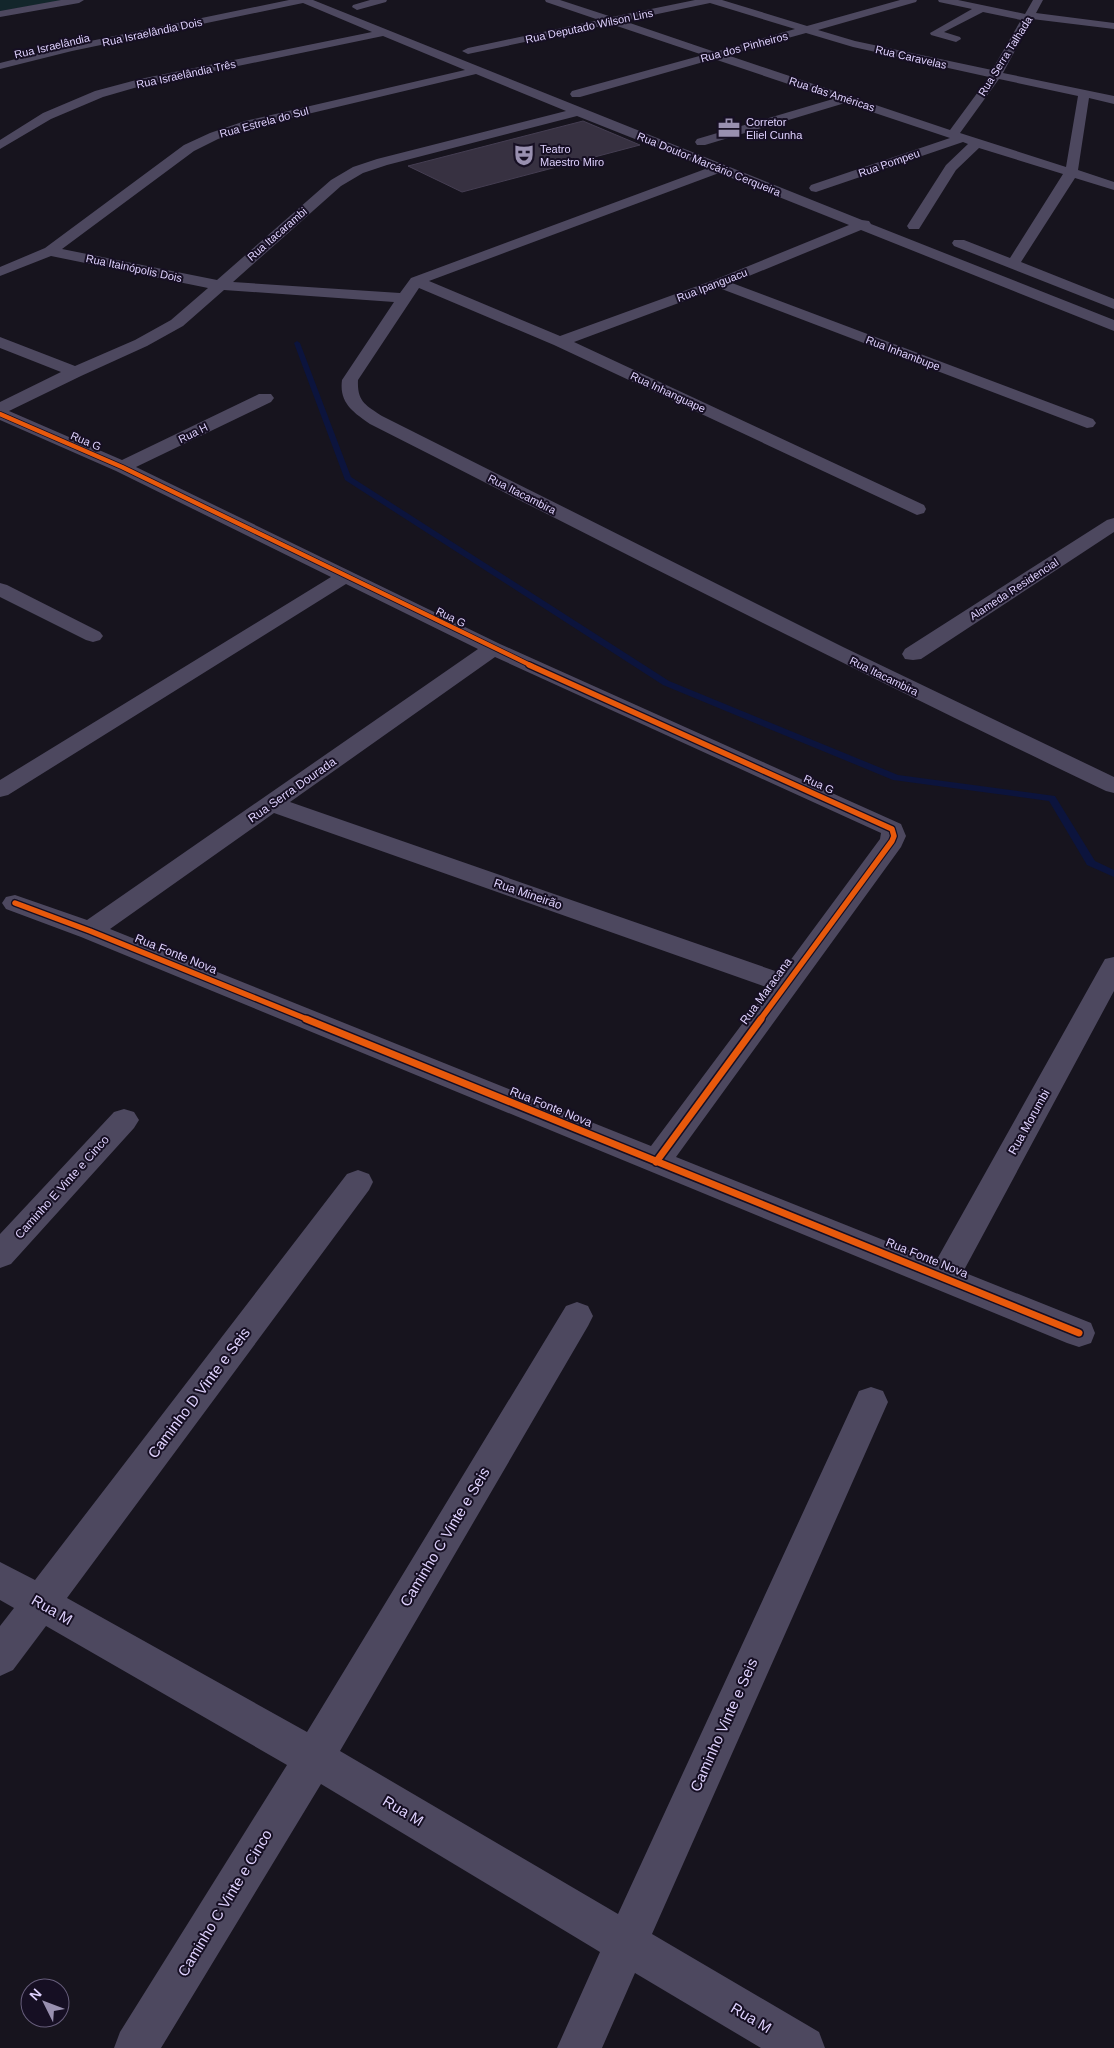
<svg xmlns="http://www.w3.org/2000/svg" width="1114" height="2048" viewBox="0 0 1114 2048" font-family="Arial,sans-serif">
<style>
.green{fill:#13262b}
.lines{fill:none;stroke-linecap:round;stroke-linejoin:round}
.stream{fill:#0c143d;fill-rule:evenodd}
.building{fill:#373141;stroke:#453e52}
.minor{fill:#4d485f;fill-rule:evenodd}
.cycleway-far2-casing{stroke:#160f23;stroke-width:6}
.cycleway-far1-casing{stroke:#160f23;stroke-width:8}
.cycleway-casing{stroke:#160f23;stroke-width:10}
.cycleway-far2{stroke:#e8590c;stroke-width:4.5}
.cycleway-far1{stroke:#e8590c;stroke-width:5.5}
.cycleway{stroke:#e8590c;stroke-width:7}
.labels{text-anchor:middle;stroke-width:4;stroke-linejoin:round;paint-order:stroke}
.far-street-label{font-size:11px;fill:#dfd2fe;stroke:#160f23}
.far-poi-label{font-size:11px;fill:#dfd2fe;stroke:#160f23;text-anchor:start}
.street-label{font-size:12px;fill:#dfd2fe;stroke:#160f23}
.near-street-label{font-size:15px;fill:#dfd2fe;stroke:#160f23}
</style>
<rect width="100%" height="100%" fill="#17141e"/>
<path class="green" d="M0 0H67L0 11Z"/>
<g class="lines">
<path class="stream" d="M297 341 300 343 351 477 669 681 898 775 1055 796 1095 861 1114 870V877L1087 865 1049 801 893 780 663 685 345 480 294 343Z"/>
</g>
<path class="building" d="M583 121 640 145 462 192 408 166Z"/>
<g class="lines">
<path class="minor" d="M61 0H84L79 3 0 17V11Z
M289 0H313L862 220 869 221 871 224 1114 320V331L861 230 732 283 1093 419 1096 423 1093 427 1087 428 719 288 574 342 924 505 926 509 924 513 917 515 554 345 419 288 358 380C357 402 366 405 382 416L843 647 1114 777V793L1106 791C858 673 614 548 370 424 353 412 339 403 342 380L394 302 224 290 183 326 147 346 81 376 9 411 122 460 259 394H271L274 398 271 402 136 467 500 644 901 824 906 836 901 847 676 1157 936 1261 1101 966 1105 959 1114 957V991L963 1272 1091 1323 1095 1333 1091 1343 1079 1347 1067 1343 81 937 6 909 2 903 6 897 15 895 87 920 478 649 346 584 8 795 0 797V780L331 577 116 471 0 420V402L61 372 0 348V337L75 366 135 340 171 320 208 288 51 256 0 276V267L45 248 184 145 210 133 245 121 465 70 383 36 141 86 103 97 51 119 0 149V140L43 113 95 91 140 79 372 32 303 3 72 51 0 69V63L71 45ZM476 74 566 111 377 159 353 167 331 180 217 280 62 249 194 151 218 139 249 128ZM577 116 708 168 411 278 400 293 233 282 341 186 363 173 387 165ZM719 173 849 225 714 280 560 336 429 281ZM495 657 881 833 880 839 781 973 290 802ZM274 813 769 988 651 1146 110 929Z
M370 0H387L386 2 357 10 352 7 353 5Z
M545 0H560L612 17 695 0H722L807 26 900 0H917L916 2 818 30 855 41 992 70 1021 20 983 12 944 32 960 37 961 39 956 42 931 35 930 33 972 9 939 2 938 0H958L1025 14 1033 0H1043L1036 13 1114 23V29L1032 19 1003 73 1114 96V104L1089 98 1078 170 1114 182V190L1075 178 1021 262 1114 299V309L954 246 952 243 954 240H964L1010 258 1063 174 979 148 956 170 919 229H909L907 226 946 165 968 144 963 142 816 192 811 191 809 188 811 185 950 138 845 103 705 145H697L695 142 697 139 833 99 714 59 580 97H572L570 94 572 91 703 55 611 24 468 54 462 51 468 48 599 20 546 2ZM710 3 795 29 715 52 624 21ZM806 33 853 47 989 77 950 130 727 55ZM999 79 1078 96 1066 167 960 133Z
M1114 518V532L921 659 913 660 905 659 902 654 905 649 1107 520Z
M0 583 7 585 100 632 103 636 100 640 93 642 86 640 0 597Z
M124 1109 134 1112 139 1120 134 1128 11 1264 0 1268V1234L114 1112Z
M358 1170 369 1174 373 1182 369 1190 67 1598 307 1732 566 1306 577 1302 588 1306 593 1316 588 1326 340 1751 618 1914 859 1391 871 1387 883 1391 888 1402 652 1934 819 2032 825 2048H761L635 1973 602 2048H557L600 1952 321 1784 161 2048H114L120 2032 287 1765 46 1626 13 1670 0 1676V1626L14 1608 0 1600V1562L35 1580 347 1174Z"/>
<g class="cycleway-far2-casing">
<path id="cycleway-far2" d="M0 414 122 467 532 666"/>
</g>
<g class="cycleway-far1-casing">
<path id="cycleway-far1" d="M529 665 892 829 894 836 892 841 760 1020
M15 903 90 931 309 1020"/>
</g>
<g class="cycleway-casing">
<path id="cycleway" d="M306 1019 1079 1333
M656 1162 761 1019"/>
</g>
<use href="#cycleway-far2" class="cycleway-far2"/>
<use href="#cycleway-far1" class="cycleway-far1"/>
<use href="#cycleway" class="cycleway"/>
</g>
<defs>
<g id="office-bare" transform="scale(1.725)"><path d="M-6-3h4V-5.5h4V-3h4V5H-6ZM-1-4.5V-3h2v-1.5ZM-6 0V1H6V0Z" fill="#9990b0" stroke="#160f23" stroke-width="2.5" paint-order="stroke"/></g>
<g id="theatre-bare" transform="scale(1.725)"><path d="M-5-5.5Q0-4 5-5.5V0Q5 5 0 6Q-5 5-5 0ZM-3.3-2.5H-1v1.5H-3.3ZM1-2.5H3.3v1.5H1ZM-2.8 1Q0 5.5 2.8 1Z" fill="#9990b0" stroke="#160f23" stroke-width="2.5" paint-order="stroke"/></g>
</defs>
<g fill-rule="evenodd">
<use href="#office-bare" x="729" y="128"/>
<use href="#theatre-bare" x="524" y="155"/>
</g>
<g class="labels">
<g class="far-street-label">
<text transform="translate(589 26) rotate(-12)" y="4">Rua Deputado Wilson Lins</text>
<text transform="translate(152 32) rotate(-12)" y="4">Rua Israelândia Dois</text>
<text transform="translate(52 46) rotate(-13)" y="4">Rua Israelândia</text>
<text transform="translate(744 47) rotate(-15)" y="4">Rua dos Pinheiros</text>
<text transform="translate(1005 56) rotate(-58)" y="4">Rua Serra Talhada</text>
<text transform="translate(911 57) rotate(13)" y="4">Rua Caravelas</text>
<text transform="translate(186 74) rotate(-12)" y="4">Rua Israelândia Três</text>
<text transform="translate(832 94) rotate(18)" y="4">Rua das Américas</text>
<text transform="translate(264 122) rotate(-15)" y="4">Rua Estrela do Sul</text>
<text transform="translate(889 163) rotate(-19)" y="4">Rua Pompeu</text>
<text transform="translate(709 164) rotate(22)" y="4">Rua Doutor Marcário Cerqueira</text>
<text transform="translate(277 234) rotate(-41)" y="4">Rua Itacarambi</text>
<text transform="translate(134 268) rotate(12)" y="4">Rua Itainópolis Dois</text>
<text transform="translate(712 285) rotate(-21)" y="4">Rua Ipanguacu</text>
<text transform="translate(903 353) rotate(21)" y="4">Rua Inhambupe</text>
<text transform="translate(668 392) rotate(25)" y="4">Rua Inhanguape</text>
<text transform="translate(193 433) rotate(-26)" y="4">Rua H</text>
<text transform="translate(86 441) rotate(23)" y="4">Rua G</text>
<text transform="translate(522 494) rotate(27)" y="4">Rua Itacambira</text>
<text transform="translate(1014 589) rotate(-33)" y="4">Alameda Residencial</text>
<text transform="translate(451 617) rotate(26)" y="4">Rua G</text>
<text transform="translate(884 676) rotate(26)" y="4">Rua Itacambira</text>
<text transform="translate(819 784) rotate(24)" y="4">Rua G</text>
</g>
<g class="far-poi-label">
<text x="746" y="126">Corretor<tspan x="746" dy="13">Eliel Cunha</tspan></text>
<text x="540" y="153">Teatro<tspan x="540" dy="13">Maestro Miro</tspan></text>
</g>
<g class="street-label">
<text transform="translate(292 790) rotate(-35)" y="4">Rua Serra Dourada</text>
<text transform="translate(528 894) rotate(19)" y="4">Rua Mineirão</text>
<text transform="translate(176 954) rotate(22)" y="4">Rua Fonte Nova</text>
<text transform="translate(766 991) rotate(-54)" y="4">Rua Maracana</text>
<text transform="translate(551 1107) rotate(22)" y="4">Rua Fonte Nova</text>
<text transform="translate(1029 1122) rotate(-61)" y="4">Rua Morumbi</text>
<text transform="translate(62 1187) rotate(-48)" y="4">Caminho E Vinte e Cinco</text>
<text transform="translate(927 1258) rotate(22)" y="4">Rua Fonte Nova</text>
</g>
<g class="near-street-label">
<text transform="translate(199 1393) rotate(-53)" y="5">Caminho D Vinte e Seis</text>
<text transform="translate(445 1537) rotate(-59)" y="5">Caminho C Vinte e Seis</text>
<text transform="translate(52 1610) rotate(30)" y="5">Rua M</text>
<text transform="translate(724 1725) rotate(-66)" y="5">Caminho Vinte e Seis</text>
<text transform="translate(403 1811) rotate(31)" y="5">Rua M</text>
<text transform="translate(225 1903) rotate(-59)" y="5">Caminho C Vinte e Cinco</text>
<text transform="translate(751 2018) rotate(31)" y="5">Rua M</text>
</g>
</g>
<g transform="translate(45 2003) rotate(312)"><circle r="24" fill="#160f23" stroke="#665d7b"/>
<path d="M0-4L9 19L0 12L-9 19Z" fill="#9990b0"/>
<text y="-8" font-size="14" font-weight="bold" text-anchor="middle" fill="#dfd2fe">N</text>
</g>
</svg>
